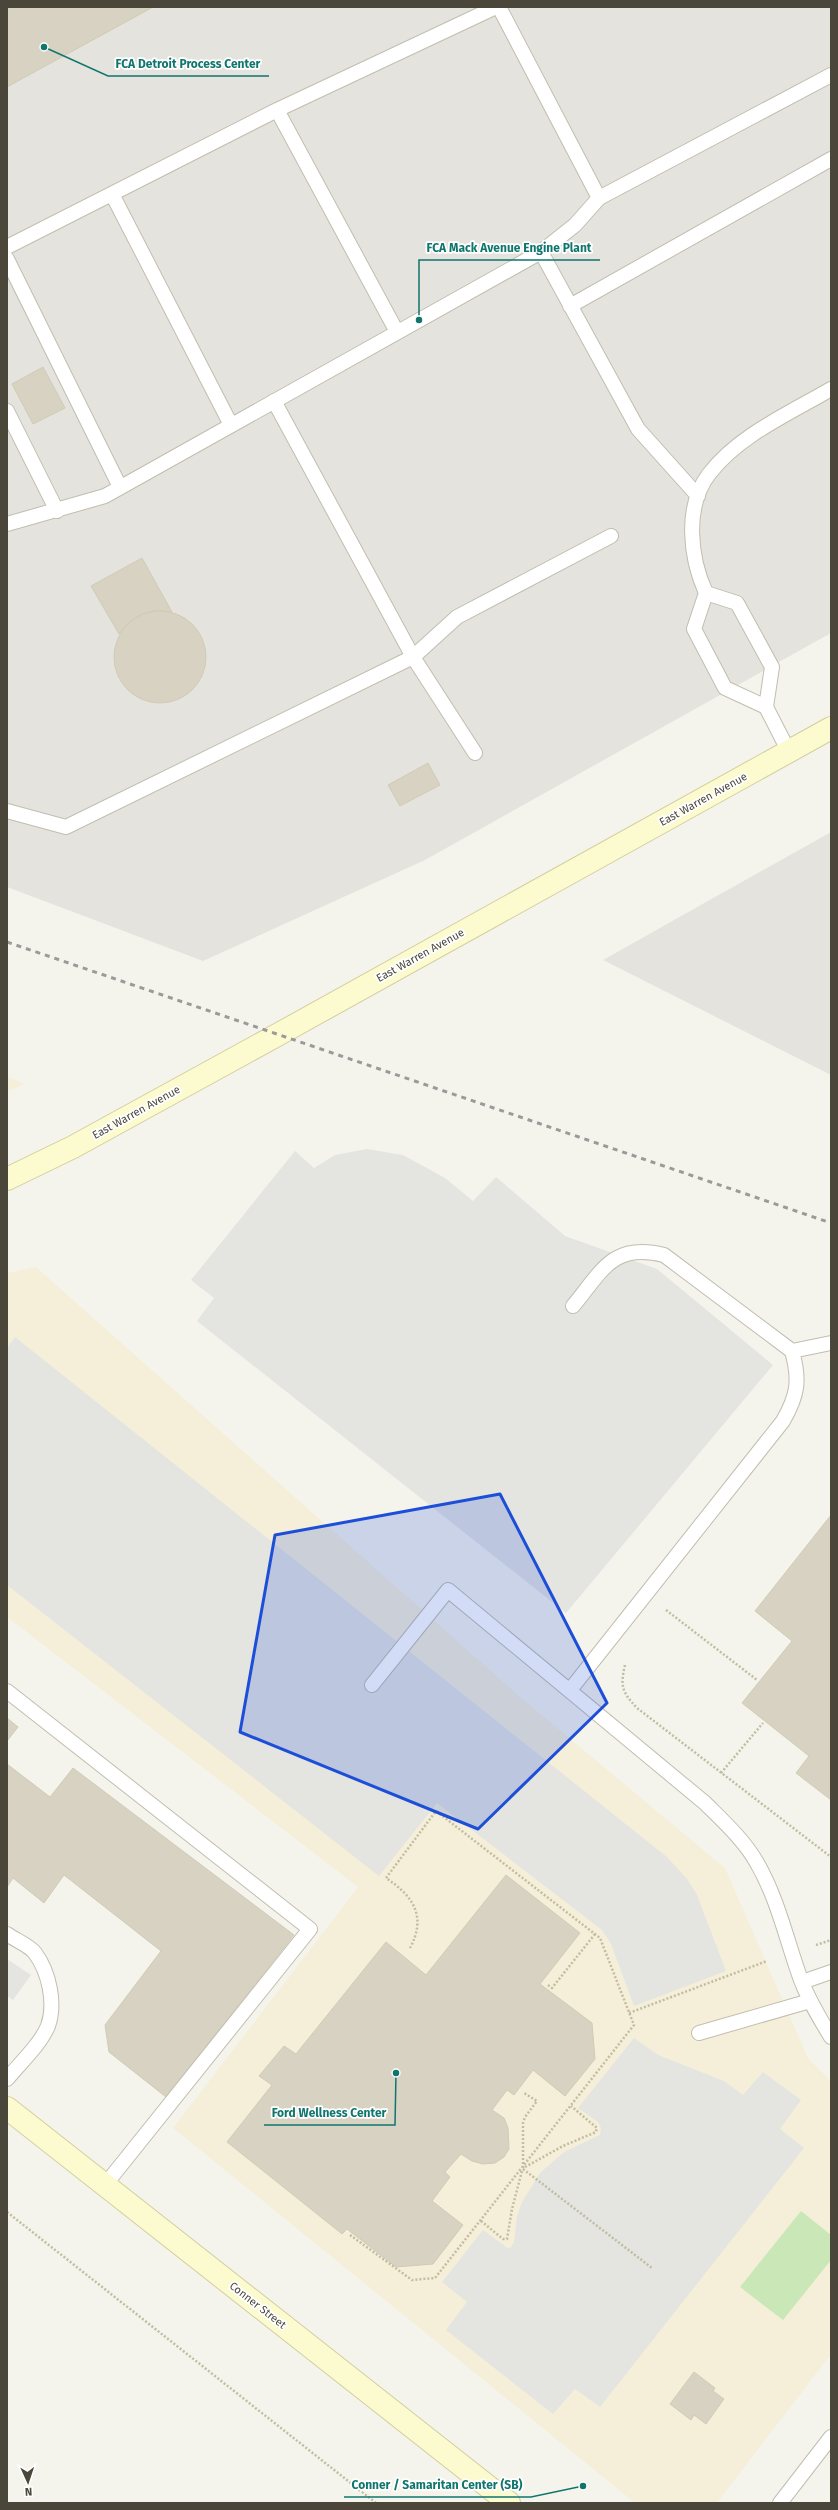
<svg xmlns="http://www.w3.org/2000/svg" width="838" height="2510" viewBox="0 0 838 2510" font-family="'Fira Sans',sans-serif">
<style>
.commercial{fill:#f5efd9}
.industrial{fill:#e5e3dd}
.green{fill:#c9e7b7}
.parking{fill:#e4e4e0}
.building{fill:#d7d2c2;stroke:#d1cbb5}
.lines{fill:none;stroke-linecap:round;stroke-linejoin:round}
.service-casing{stroke:#c1beaf;stroke-width:16}
.secondary-casing{stroke:#d3ce9e;stroke-width:24}
.path{stroke:#c2bca1;stroke-width:2.5;stroke-dasharray:2 2;stroke-linecap:butt}
.service{stroke:#fff;stroke-width:14}
.secondary{stroke:#fcfacf;stroke-width:22}
.rail{stroke:#9a9a9a;stroke-width:3;stroke-dasharray:5 5;stroke-linecap:butt}
.marked{fill:#1d4ed8;fill-opacity:0.2;stroke:#1d4ed8;stroke-width:3;stroke-linejoin:round}
.labels{text-anchor:middle;stroke-width:3.5;stroke-linejoin:round;paint-order:stroke}
.street-label{font-size:11px;fill:#4a463a;stroke:#fff}
.leader{fill:none;stroke:#0f766e;stroke-width:1.5}
.callout-dot{fill:#0f766e;stroke:#fff;stroke-width:1.5}
.callout-label{font-size:12px;text-anchor:middle;font-weight:bold;fill:#0f766e;stroke:#fff;stroke-width:3.5;stroke-linejoin:round;paint-order:stroke}
</style>
<rect width="100%" height="100%" fill="#f5f4ec"/>
<path class="commercial" d="M7 1076 24 1084 7 1092Z
M36 1267 520 1697 725 1868 808 2058 831 2081V2354L717 2503H635L173 2128 358 1887 7 1617V1273Z"/>
<path class="industrial" d="M7 7H831V633L425 860 203 961 7 887Z
M831 832V1075L603 960Z"/>
<path class="green" d="M801 2211 831 2235V2260L783 2320 740 2287Z"/>
<path class="parking" d="M367 1149 403 1155 445 1178 473 1201 496 1177 565 1236 657 1269 773 1365 566 1613 197 1321 214 1298 191 1280 295 1151 314 1168 335 1155Z
M15 1337 667 1857 687 1879 697 1895 726 1971 634 2006 611 1944 602 1930 437 1803 379 1876 7 1585V1348Z
M7 1959 31 1975 13 2000 7 1996Z
M634 2038 658 2055 724 2081 743 2095 763 2072 801 2100 780 2129 804 2148 600 2407 575 2389 553 2414 446 2330 467 2302 442 2282 483 2230 509 2249 514 2243 517 2216 522 2202 540 2173 564 2152 600 2135 601 2128 598 2122 578 2108Z"/>
<path class="building" d="M7 7H153L7 87Z
M43 367 65 408 33 424 12 384Z
M142 558 172 612 156 610 140 615 128 623 119 634 91 586Z
M114 657a46 46 0 1 1 92 0a46 46 0 1 1-92 0Z
M428 763 440 785 400 806 388 785Z
M831 1515V1800L796 1773 809 1756 742 1703 792 1641 755 1611Z
M7 1718 18 1727 7 1741Z
M7 1764 50 1797 73 1768 294 1935 166 2097 109 2052 105 2025 161 1951 64 1875 44 1903 13 1878 7 1887Z
M506 1875 580 1933 540 1984 592 2023 595 2059 565 2096 533 2070 514 2095 507 2090 492 2110 504 2118 508 2128 509 2149 504 2157 495 2163 483 2164 472 2161 461 2154 445 2172 450 2177 432 2201 463 2225 433 2264 396 2267 347 2229 342 2234 227 2142 272 2085 259 2076 284 2046 296 2054 386 1942 426 1975Z
M694 2372 715 2388 713 2391 724 2399 706 2424 694 2415 691 2420 670 2404Z"/>
<g class="lines">
<g class="service-casing">
<path id="service" d="M499 7 599 198
M277 110 397 332
M112 194 231 425
M7 247 277 110 496 7
M541 252 638 429 698 496
M7 259 120 487
M570 306 831 159
M274 401 413 657 475 753
M7 411 57 511
M7 524 105 496 541 252 575 225 599 198 831 75
M706 593 737 603 772 667 766 707 789 752
M766 707 725 688 694 629 706 593C690 558 684 507 709 474 739 435 790 413 831 389
M7 811 66 827 413 657 457 617 611 536
M573 1306C602 1271 613 1242 664 1255L792 1351
M372 1685 448 1590 705 1803C724 1822 744 1840 757 1863 778 1899 787 1942 801 1980 809 2001 820 2019 831 2037
M570 1690 783 1421C798 1395 800 1380 792 1351L831 1343
M7 1691 310 1929 105 2185
M7 1934C15 1940 29 1945 35 1953 49 1972 56 2003 48 2026 40 2045 20 2063 7 2079
M802 1982 831 1972
M699 2033 810 2001
M780 2503 831 2437"/>
</g>
<g class="secondary-casing">
<path id="secondary" d="M7 1179 73 1147 279 1034 831 728
M7 2108 509 2503"/>
</g>
<path class="path" d="M666 1610 757 1680
M625 1665C620 1686 622 1692 637 1708L831 1857
M721 1773 763 1723
M816 1945 831 1940
M548 1985 552 1988 595 1934
M629 2013 767 1961
M525 2167 563 2146 596 2132 597 2128 571 2106
M523 2168V2123L525 2117 537 2101 524 2093
M523 2169 652 2268
M7 2212 376 2503
M481 2221 503 2239H507L512 2209 522 2171
M350 2235 412 2280 435 2278 634 2025 600 1938 436 1811 386 1878C413 1896 427 1916 410 1948"/>
<use href="#service" class="service"/>
<use href="#secondary" class="secondary"/>
<path class="rail" d="M7 942 831 1223"/>
</g>
<path class="marked" d="M500 1494 607 1703 478 1829 240 1732 275 1535Z"/>
<g class="labels">
<g class="street-label">
<text transform="translate(703 799) rotate(-29)" y="4">East Warren Avenue</text>
<text transform="translate(420 955) rotate(-29)" y="4">East Warren Avenue</text>
<text transform="translate(136 1112) rotate(-29)" y="4">East Warren Avenue</text>
<text transform="translate(258 2305) rotate(38)" y="4">Conner Street</text>
</g>
</g>
<path class="leader" d="M44 47L108 76H269M419 320L419 260H600M396 2073L395 2125H264M583 2486L531 2497H344"/>
<g class="callout-dot">
<circle cx="44" cy="47" r="4"/>
<circle cx="419" cy="320" r="4"/>
<circle cx="396" cy="2073" r="4"/>
<circle cx="583" cy="2486" r="4"/>
</g>
<g class="callout-label">
<text x="188" y="68">FCA Detroit Process Center</text>
<text x="509" y="252">FCA Mack Avenue Engine Plant</text>
<text x="329" y="2117">Ford Wellness Center</text>
<text x="437" y="2489">Conner / Samaritan Center (SB)</text>
</g>
<rect width="838" height="2510" fill="none" stroke="#4a463a" stroke-width="16"/>
<g transform="translate(28 2482) rotate(177)" stroke="#ffffff" stroke-width="3" paint-order="stroke">
<path d="M0-3L7 15L0 10L-7 15Z" fill="#4a463a"/>
<text y="-6" font-size="11" font-weight="bold" text-anchor="middle" fill="#4a463a">N</text>
</g>
</svg>
